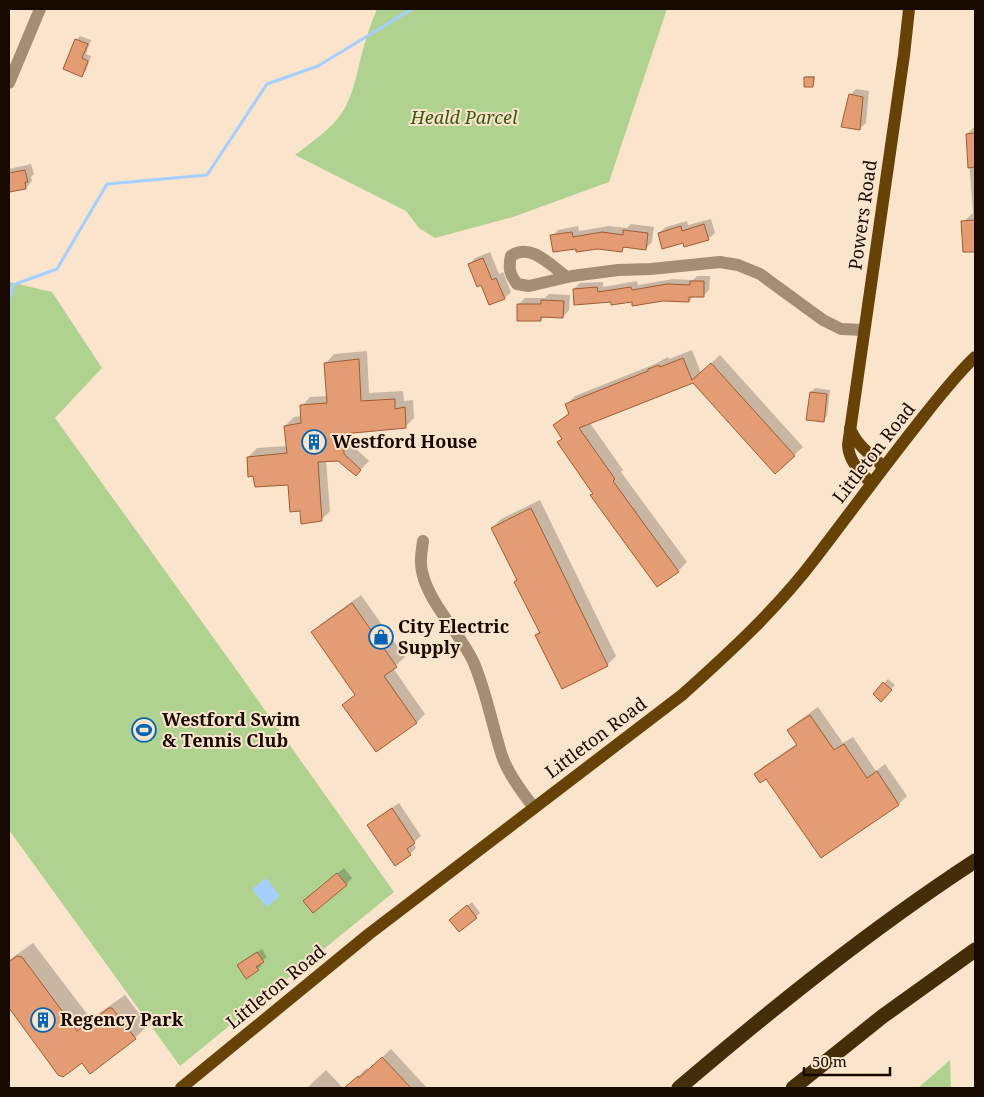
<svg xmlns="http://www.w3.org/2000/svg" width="984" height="1097" viewBox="0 0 984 1097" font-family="'Noto Serif',serif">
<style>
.green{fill:#b0d291}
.water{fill:#a4cffe}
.shadow{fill:#0003}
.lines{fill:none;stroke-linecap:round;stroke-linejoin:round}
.stream{stroke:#a4cffe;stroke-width:3}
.building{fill:#e39c73;stroke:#9e5d34}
.minor{stroke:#a38d73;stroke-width:12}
.major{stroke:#674206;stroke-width:12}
.highway{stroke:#462d0a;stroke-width:15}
.labels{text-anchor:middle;stroke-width:4;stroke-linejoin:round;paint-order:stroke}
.park-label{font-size:18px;font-style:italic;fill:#395911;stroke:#fae4cb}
.street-label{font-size:18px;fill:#180900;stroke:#fae4cb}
.poi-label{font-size:18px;font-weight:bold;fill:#180900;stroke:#fae4cb;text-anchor:start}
</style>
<rect width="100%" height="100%" fill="#fae4cb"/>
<path class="green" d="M377 9H667L609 182 513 217 435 238 419 228 406 211 295 155C308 145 322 135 334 123 352 104 356 77 362 53 366 38 371 23 377 9Z
M9 282 52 292 102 368 55 418 228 658 394 892 180 1066 9 830Z
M950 1060 951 1088H918Z"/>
<path class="water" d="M266 878 280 896 267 907 252 889Z"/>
<path class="shadow" d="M80 36 91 40 86 54 91 56 86 71 82 75 76 40Z
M807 76H815L814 84 813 86 805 77Z
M856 89 869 91 866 123 859 129 850 95Z
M975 126V250L964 251 963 222 973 213 967 134Z
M31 164 34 174 31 177 32 181 26 188 9 193V169Z
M711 219 715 233 708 239 684 242 659 233 666 227 687 221 688 225Z
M631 224 654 227 652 242 645 249 626 246 622 250 576 247 552 236 558 230 578 226 579 231 609 226 627 228Z
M490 252 499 274 503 272 511 292 505 298 490 304 482 284 469 265 475 258Z
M697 276H710L709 290 703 296H694L689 301H612L574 289 580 283 603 282V287L637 281 638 285 673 279 693 280Z
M549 294 570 295 569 310 563 317 545 316 541 320 519 304 525 298H545Z
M692 350 701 373 720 355 803 447 776 472 693 382 590 423 623 470 621 472 687 562 678 571 594 493 559 442 563 438 554 425 570 412 566 405 575 396 655 364 668 357 669 359Z
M367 351 369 393 403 391 404 401 413 400 414 418 406 426 351 432 352 445 369 461 355 475 339 459 326 460 330 511 321 520 301 509 289 483 248 457 257 448 287 446 285 426 294 417 302 416V406L310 397 327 396 326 363 334 354Z
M815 388 830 390 827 416 823 420 811 392Z
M540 500 616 656 607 665 536 635 540 631 518 579 492 528 501 519Z
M361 595 405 657 393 668 425 714 416 723 344 705 356 694 312 633 321 624Z
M888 679 895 685 881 700 874 694Z
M818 707 843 743 853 737 876 771 885 764 907 796 899 804 821 856 767 777 756 774 764 766 798 743 789 730 797 722Z
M399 803 421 836 413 843 416 848 410 854 369 825 375 819Z
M344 868 352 878 346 884 311 895Z
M472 902 480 913 476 917 454 916Z
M33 943 91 1019 125 995 148 1025 135 1038 82 1061 61 1075 9 1005V960Z
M262 949 267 957 260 963 262 965 258 969 243 961Z
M391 1049 427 1088H345L367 1068 369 1070Z
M326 1070 343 1088H307Z"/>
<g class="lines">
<path class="stream" d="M9 301 13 285 57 269 107 184 207 175 267 84 318 66 412 9"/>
</g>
<path class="building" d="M75 39 88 44 82 58 88 61 82 77 63 69Z
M804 77H814L813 87H804Z
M849 94 863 97 860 130 841 127Z
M975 133V167L968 168 966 134Z
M25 170 28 182H25L26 189 9 192V173Z
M975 220V252H963L961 221Z
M704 224 709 240 684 247 683 243 662 249 658 233 681 226 682 231Z
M623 230 648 233 646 250 623 247 622 252 598 249 576 252V249L553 252 550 235 572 232 573 237 602 232 623 235Z
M483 258 492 280 496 278 505 299 489 305 481 285 477 287 468 264Z
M690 281H704V297H689V302L663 301 632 306V302L611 305V302L574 305 573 289 597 287 598 292 631 287 632 290 667 284 690 285Z
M541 300 564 301 563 318 541 317V321H517V304H541Z
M683 358 692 380 711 363 795 456 775 474 693 383 579 428 615 479 613 481 679 572 657 587 590 495 593 494 557 442 562 439 553 425 569 414 565 404 648 371V369L659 365 660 367Z
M359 359 361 401 395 399V409L405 407 406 428 343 434 344 454 361 470 356 476 338 461 318 462 322 521 301 524 300 511 290 512 288 485 255 487 253 476 248 477 247 457 287 453 284 426 301 423 300 405 327 403 324 363Z
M810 392 827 394 824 422 806 420Z
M531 508 608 666 562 689 535 635 540 633 514 582 517 580 491 528Z
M352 603 397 667 384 676 417 723 376 752 342 705 355 695 311 632Z
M883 682 892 690 881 702 873 694Z
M810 715 834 750 844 744 867 778 877 771 899 805 821 858 766 779 760 783 754 774 797 745 787 730Z
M392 808 415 843 407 849 411 855 395 866 367 825Z
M337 873 347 885 313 913 303 901Z
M467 905 477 918 459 932 449 920Z
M257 952 264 962 256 967 259 970 246 979 237 965Z
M17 956 22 957 77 1031 109 1008H112L136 1039 90 1074 82 1063 63 1077 58 1075 9 1008V962Z
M382 1057 411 1088H344L358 1076 359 1078Z"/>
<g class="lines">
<path class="minor" d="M9 83 40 9
M567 277C551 266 531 242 511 256 508 268 510 275 517 284L529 286 572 276 618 270 651 269 720 262 738 265 760 274 823 320 841 329 864 330
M423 541C421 556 419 564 424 579 434 609 459 632 473 661 486 690 492 725 502 756 509 775 522 792 534 808"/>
<path class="major" d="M850 428C856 445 871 455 884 467
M871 483C860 471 849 462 848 445L904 55 909 9
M181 1088 369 934 682 695C730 652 778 608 817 556 850 513 882 469 916 426 935 402 953 378 975 357"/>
<path class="highway" d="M679 1088C773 1008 871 929 975 861
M793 1088 883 1016 975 950"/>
</g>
<defs>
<g id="building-ring" transform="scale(1.25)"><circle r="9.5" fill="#fae4cb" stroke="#0365b1" stroke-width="1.5"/><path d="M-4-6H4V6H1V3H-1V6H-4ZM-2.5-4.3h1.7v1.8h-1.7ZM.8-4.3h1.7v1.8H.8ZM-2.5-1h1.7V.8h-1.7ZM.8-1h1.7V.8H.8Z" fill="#0365b1"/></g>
<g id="shop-ring" transform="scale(1.25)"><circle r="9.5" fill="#fae4cb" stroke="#0365b1" stroke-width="1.5"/><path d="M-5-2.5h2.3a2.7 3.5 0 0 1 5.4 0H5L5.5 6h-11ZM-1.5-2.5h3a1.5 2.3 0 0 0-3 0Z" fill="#0365b1"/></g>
<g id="stadium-ring" transform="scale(1.25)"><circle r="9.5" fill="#fae4cb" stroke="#0365b1" stroke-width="1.5"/><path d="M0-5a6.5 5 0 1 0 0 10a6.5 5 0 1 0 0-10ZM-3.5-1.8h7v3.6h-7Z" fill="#0365b1"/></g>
</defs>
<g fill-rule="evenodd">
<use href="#building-ring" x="314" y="442"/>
<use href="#shop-ring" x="381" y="637"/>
<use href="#stadium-ring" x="144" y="730"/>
<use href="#building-ring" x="43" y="1020"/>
</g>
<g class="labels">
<g class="park-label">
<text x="464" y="124">Heald Parcel</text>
</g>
<g class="street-label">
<text transform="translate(863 215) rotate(-82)" y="6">Powers Road</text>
<text transform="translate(874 453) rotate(-52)" y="6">Littleton Road</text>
<text transform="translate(596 738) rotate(-37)" y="6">Littleton Road</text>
<text transform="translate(276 987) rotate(-39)" y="6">Littleton Road</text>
</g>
<g class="poi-label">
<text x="332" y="448">Westford House</text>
<text x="398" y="633">City Electric<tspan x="398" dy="21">Supply</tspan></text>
<text x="162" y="726">Westford Swim<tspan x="162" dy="21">&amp; Tennis Club</tspan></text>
<text x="60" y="1026">Regency Park</text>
</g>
</g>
<rect width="984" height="1097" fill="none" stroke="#180900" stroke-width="20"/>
<path d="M804 1067v8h86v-8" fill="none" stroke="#180900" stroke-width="2.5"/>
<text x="812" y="1067" font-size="15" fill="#180900" stroke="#fae4cb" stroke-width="4" paint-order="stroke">50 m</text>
</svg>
